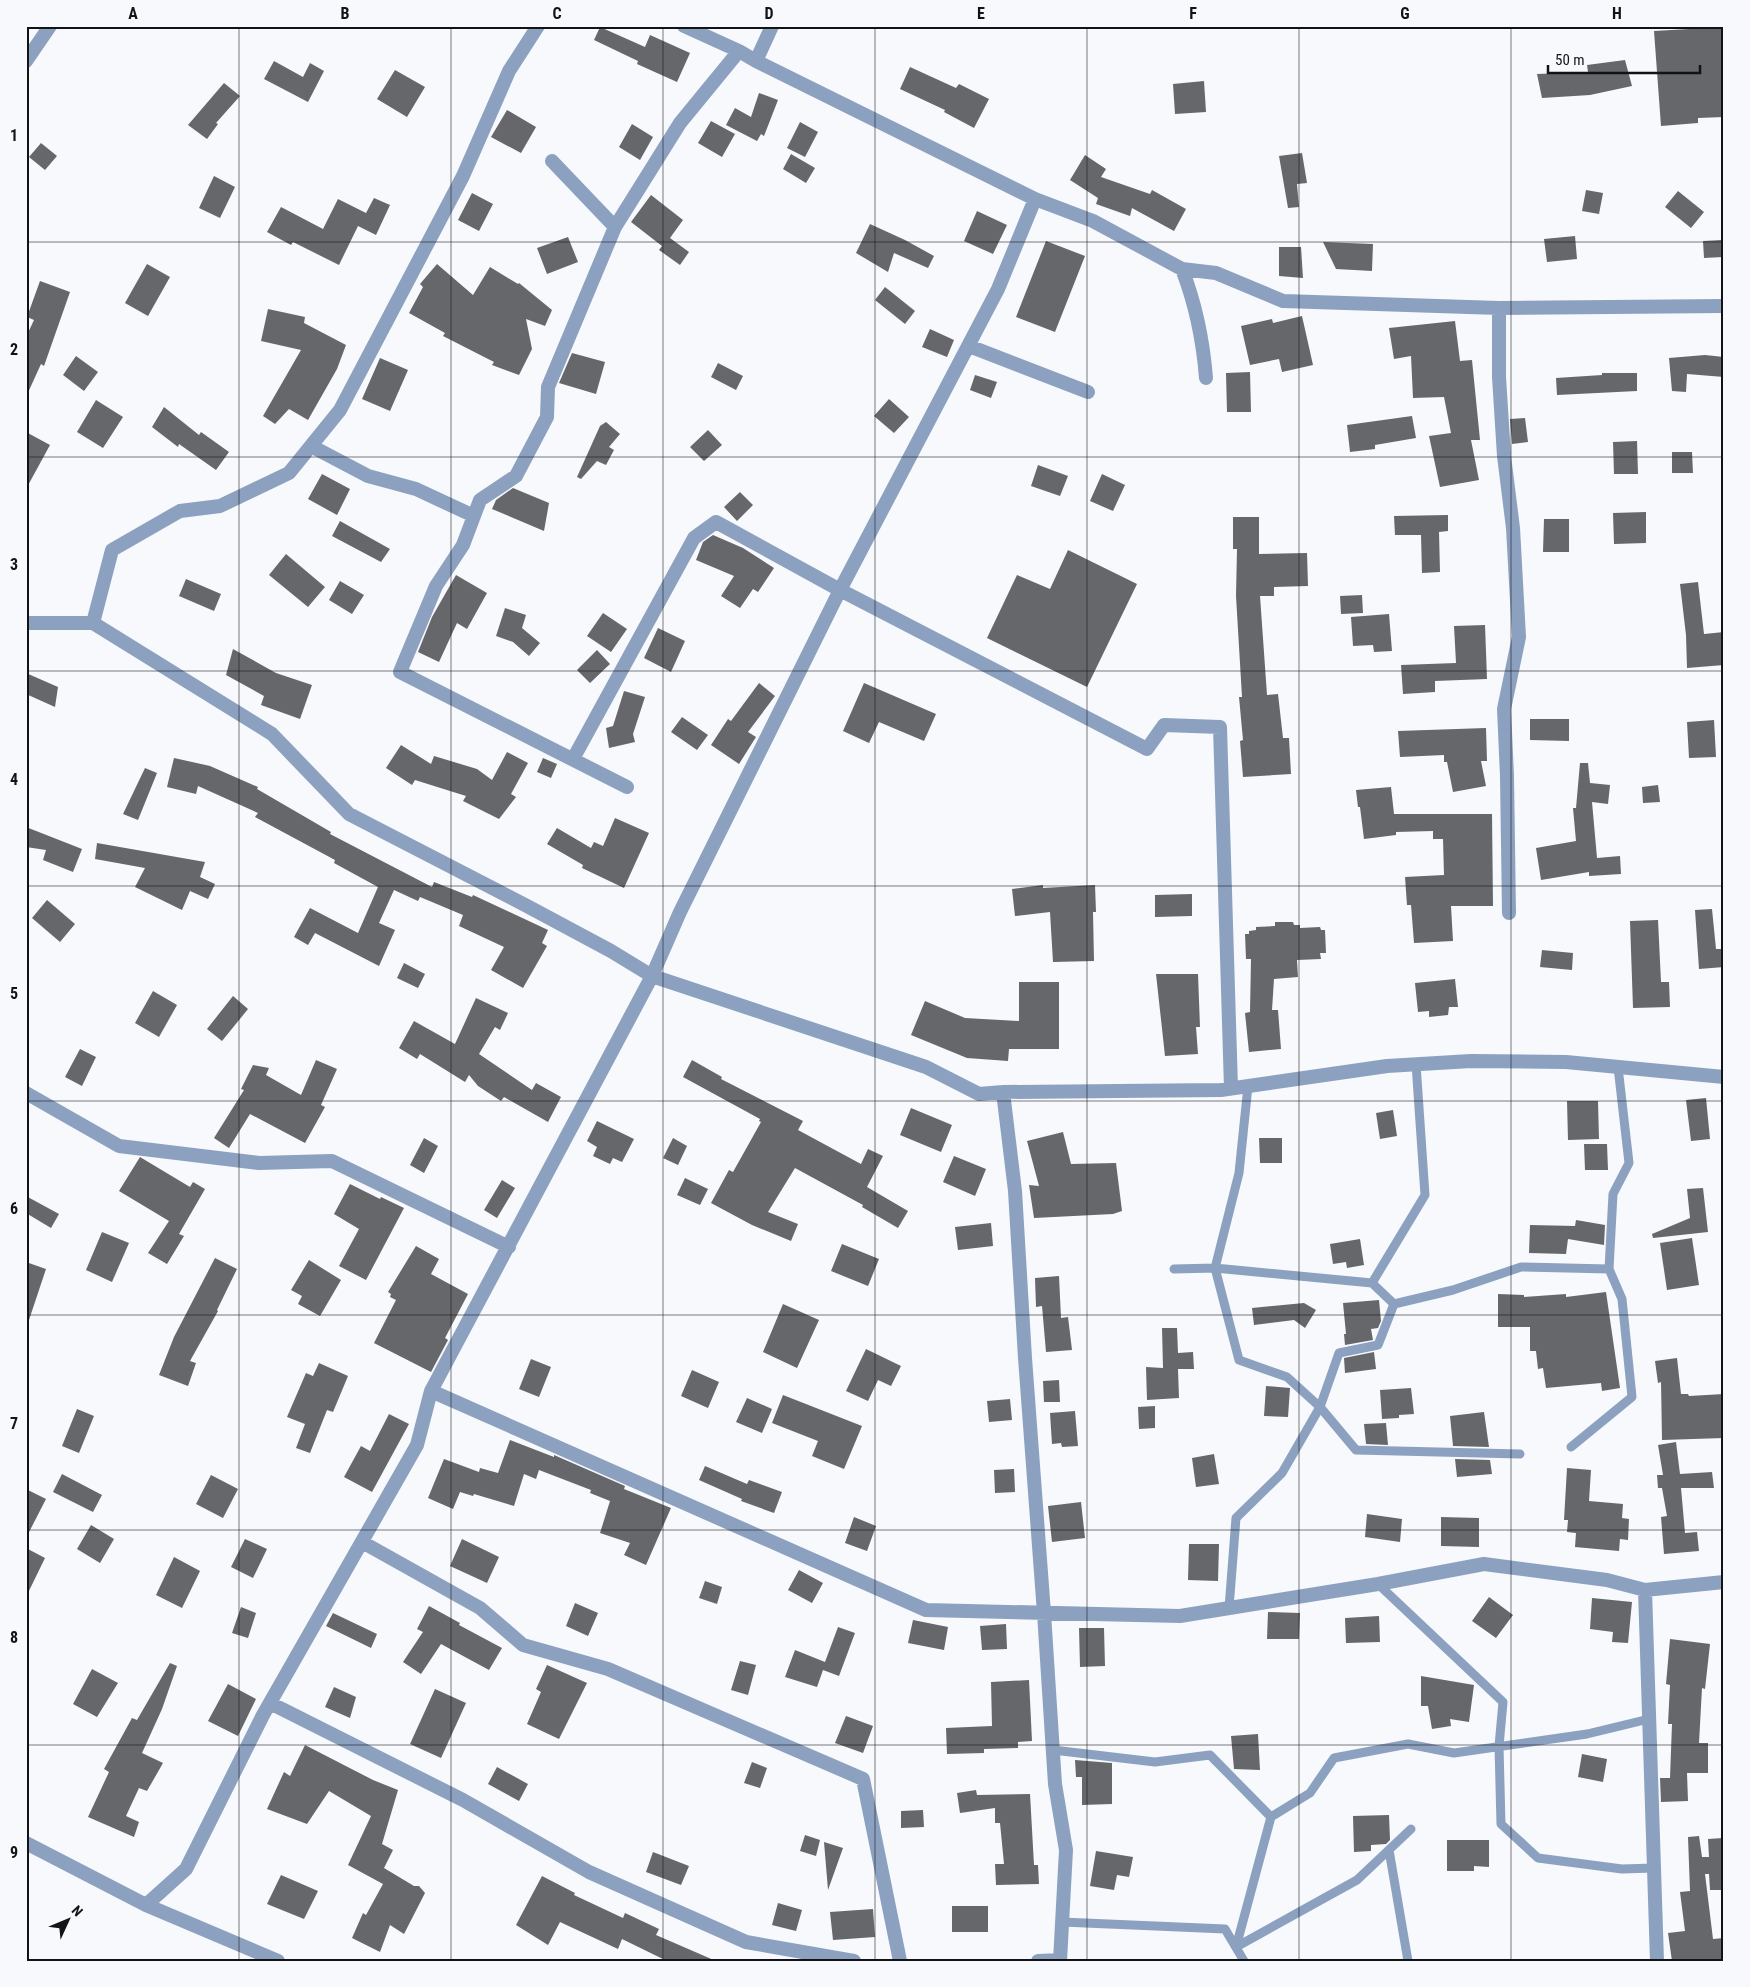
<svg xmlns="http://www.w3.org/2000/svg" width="1750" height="1987" viewBox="0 0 1750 1987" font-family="'Roboto Condensed',sans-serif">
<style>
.building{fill:#65676a}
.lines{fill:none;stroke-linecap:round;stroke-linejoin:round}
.path{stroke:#b1b2b5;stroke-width:3;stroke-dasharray:1 4;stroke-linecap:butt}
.service{stroke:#8ca1c0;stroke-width:9}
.minor{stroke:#8ca1c0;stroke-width:14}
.grid{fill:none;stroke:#121314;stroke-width:1;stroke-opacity:0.55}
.neatline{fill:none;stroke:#121314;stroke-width:2}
.grid-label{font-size:16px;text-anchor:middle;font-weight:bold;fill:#121314}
</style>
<rect width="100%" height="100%" fill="#f7f9fd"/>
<path class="building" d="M600 27 645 47 650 35 690 53 677 82 637 64 638 61 594 40Z
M1724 27V117L1698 118V123L1661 126 1654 31Z
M1625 60 1632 86 1590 95 1542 98 1537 74 1588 72 1587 65Z
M274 61 303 77 310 63 324 71 308 102 264 79Z
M910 67 956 88 959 84 989 99 974 128 944 112 945 110 900 89Z
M395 70 425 87 407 117 377 99Z
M1204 81 1206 112 1175 114 1173 84Z
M224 83 240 96 216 123 218 124 207 139 188 125Z
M759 93 778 100 764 136 761 134 757 141 726 125 735 108 751 117Z
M507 110 536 127 521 153 491 137Z
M711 121 735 134 722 157 698 143Z
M800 122 818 132 805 157 787 148Z
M632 124 653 137 640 160 619 147Z
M41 143 57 156 45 170 29 157Z
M1302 153 1307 183 1297 184 1299 207 1288 208 1279 156Z
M791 154 815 168 806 183 783 169Z
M1085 155 1106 169 1101 177 1150 194 1152 190 1186 209 1174 231 1132 208 1130 216 1096 204 1098 198 1070 180Z
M214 176 235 187 220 218 199 208Z
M1586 190 1603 193 1599 214 1582 211Z
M1678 191 1704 212 1691 228 1665 207Z
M472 193 493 204 479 231 458 220Z
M651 195 683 220 670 238 689 252 680 265 659 250 662 246 631 222Z
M374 198 390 205 376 235 358 226 339 265 293 242 291 245 267 232 281 207 323 229 338 199 366 213Z
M977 211 1007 225 993 254 964 241Z
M870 224 905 240 934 256 928 268 894 253 888 272 856 253Z
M1575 236 1577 259 1547 262 1544 239Z
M568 237 578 262 547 274 537 248Z
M1722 240 1723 257 1704 258 1703 241Z
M1046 241 1085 256 1055 332 1016 317Z
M1323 242 1373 244 1372 271 1336 269Z
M1279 247H1301L1303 278 1279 276Z
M147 264 170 277 148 316 125 303Z
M437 264 473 295 490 267 518 284 519 283 552 310 545 326 526 319 532 349 519 375 492 365 494 362 443 336 445 333 409 313 423 287 420 284Z
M40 281 70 292 44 366 41 364 26 397V337L34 320 27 317Z
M885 287 915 311 905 324 875 300Z
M268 309 305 317 304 323 346 345 337 369 308 420 289 409 275 424 263 416 301 350 261 341Z
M1302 316 1313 365 1282 372 1279 359 1250 365 1241 326 1272 319 1273 323Z
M1455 321 1460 361 1472 360 1480 440H1471L1479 480 1440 487 1429 436 1451 433 1444 397 1413 398 1411 356 1394 359 1389 328Z
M930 329 954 340 947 357 922 347Z
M572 353 605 362 596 394 559 383Z
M1705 355 1724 357V377L1687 374 1686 392 1672 391 1669 358Z
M76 356 98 372 84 391 63 375Z
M380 358 408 370 390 411 362 399Z
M718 363 743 376 736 390 711 377Z
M1250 372 1251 412H1227L1226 373Z
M1602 373H1637V391L1557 395 1556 378 1602 375Z
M975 375 997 382 991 398 970 390Z
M889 399 909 417 894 433 874 416Z
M96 400 123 417 103 448 77 432Z
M164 407 199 435 201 432 229 452 216 470 179 444 178 447 152 427Z
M1412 416 1416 438 1375 445V449L1350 452 1347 425Z
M1525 418 1528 442 1512 444 1510 419Z
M606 422 620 434 609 447 614 450 606 465 597 461 581 479 577 477 600 426Z
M708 430 722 445 704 461 690 447Z
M26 432 50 445 26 489Z
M1637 441 1638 474H1614L1613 442Z
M1672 452H1692L1693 473H1672Z
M1038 465 1068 476 1060 496 1031 486Z
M322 474 350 489 337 515 308 499Z
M1102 474 1125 485 1113 511 1090 501Z
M513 488 549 503 544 531 492 509 496 500Z
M740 492 753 505 737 521 724 507Z
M1646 512V543L1614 544 1613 513Z
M1448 515V531L1439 532 1440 572 1422 573 1421 535H1395L1394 516Z
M1233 517H1259V554L1307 553 1308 586 1274 587V596H1260L1267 695 1278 694 1283 738H1289L1291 774 1243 777 1240 741 1243 740 1239 697H1242L1236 596 1237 549H1233Z
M1544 519H1569V552H1543Z
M340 521 390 549 381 562 332 536Z
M713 535 743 548 774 568 758 592 753 589 740 608 721 596 734 576 696 560 703 542Z
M1068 550 1137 584 1087 687 987 638 1017 575 1050 589Z
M286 554 325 587 308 607 269 575Z
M456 575 487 593 467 629 457 623 439 662 418 652 432 617Z
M186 579 221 594 214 611 179 596Z
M340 581 364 595 352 614 329 600Z
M1698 582 1704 634 1724 632V665L1687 668 1686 635 1680 584Z
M1362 595 1363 613 1341 614 1340 596Z
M505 608 526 615 522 628 540 643 529 656 513 642 496 636Z
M603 613 627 629 611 652 587 636Z
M1389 614 1392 651 1374 652 1373 645 1353 646 1351 617Z
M1485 625 1487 679 1435 681V692L1403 694 1401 665 1456 663 1454 626Z
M658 628 685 641 671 672 644 658Z
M233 649 276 673 312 685 300 719 261 705 264 696 226 675Z
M597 650 610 664 590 683 577 670Z
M26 673 58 687 55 707 26 694Z
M759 683 775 696 748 732 756 737 739 764 711 745 728 719 731 721Z
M864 683 936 714 924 741 879 722 869 743 843 731Z
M624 691 645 697 633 734 635 742 609 748 606 728 613 726Z
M682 717 708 735 697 750 671 732Z
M1530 719H1569V741L1530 740Z
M1714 720 1716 757 1689 758 1687 722Z
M1486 728 1487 761H1481L1486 786 1453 792 1447 762H1444V755L1400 757 1398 731Z
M401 745 431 764 434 756 477 769 492 780 507 752 528 763 511 794 516 797 499 819 463 801 466 796 415 780 412 785 386 768Z
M174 758 210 766 258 787 257 789 331 832 330 834 432 887 434 882 472 897 473 895 548 930 542 943 547 946 523 988 491 970 504 947 459 926 463 915 420 897 418 901 394 890 379 923 395 930 379 966 315 933 308 945 294 937 310 908 358 933 378 887 334 863 335 860 255 817 258 813 198 786 196 794 167 787Z
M543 758 557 764 551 778 537 772Z
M1580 763H1588L1590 783 1610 785 1608 804 1592 802 1597 858 1620 856 1621 874 1589 876V872L1541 880 1536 848 1576 841 1573 808H1576Z
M145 768 157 773 138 820 123 814Z
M1658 785 1660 802 1643 803 1642 787Z
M1391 787 1394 814H1492L1493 906H1451L1453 941 1414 943 1411 905H1407L1405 877 1444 875 1443 839H1433V831L1396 832V835L1364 839 1360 807H1358L1356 790Z
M615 818 649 833 624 888 582 868 583 865 547 844 557 828 591 848 594 842 603 846Z
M26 827 82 849 73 872 43 860 46 850 26 847Z
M97 843 205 862 200 877 215 884 208 899 190 891 182 910 135 887 145 868 95 859Z
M1043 885V888L1095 885 1096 912H1093L1094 961 1053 962 1050 912 1015 916 1012 889Z
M1192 894V916L1155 917V895Z
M47 900 75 924 60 942 32 918Z
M1712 909 1716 949H1723L1724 967 1699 969 1695 910Z
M1658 920 1661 982H1669L1670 1007 1633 1008 1630 921Z
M1275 922H1293L1294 925H1300V928L1320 927 1321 930H1325L1326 953H1320L1321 959 1297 960 1298 977 1274 979 1272 1010H1278L1281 1049 1249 1052 1245 1013 1250 1012 1251 959H1246L1245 934H1249V931L1256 930V927L1275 926Z
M1542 950 1573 953 1572 970 1540 967Z
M404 963 425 974 418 988 397 978Z
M1156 974H1198L1200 1027H1196L1198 1054 1165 1056Z
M1455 979 1458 1007H1449L1448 1015 1429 1017V1011L1418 1012 1415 983Z
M1019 982H1059V1049H1009L1008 1061 967 1058 911 1035 925 1001 965 1018 1019 1021Z
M153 991 177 1005 159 1037 135 1023Z
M233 996 248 1009 222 1041 207 1029Z
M476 998 508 1013 500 1030 495 1027 479 1054 532 1090 536 1083 561 1097 548 1122 504 1097 501 1101 478 1086 469 1075 465 1082 420 1054 417 1059 399 1048 414 1021 455 1044Z
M80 1049 96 1057 82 1086 65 1077Z
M316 1060 337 1069 321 1105 325 1107 305 1143 250 1114 229 1148 214 1138 244 1090 241 1089 253 1065 269 1068 266 1075 301 1095Z
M692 1060 722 1077 721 1079 803 1121 798 1130 861 1164 868 1149 883 1156 867 1187 908 1211 898 1228 862 1207 863 1205 795 1168 768 1212 798 1224 791 1241 752 1225 711 1203 729 1170 733 1172 761 1122 759 1121 760 1119 683 1077Z
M1706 1098 1710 1139 1691 1141 1686 1100Z
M1567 1101H1598L1599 1139 1568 1140Z
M911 1108 952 1125 941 1152 900 1135Z
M1393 1110 1397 1136 1380 1139 1376 1113Z
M597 1121 634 1139 622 1162 613 1158 610 1164 593 1156 597 1147 587 1141Z
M1063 1132 1071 1164 1116 1163 1122 1211 1113 1214 1034 1218 1029 1185 1039 1186 1027 1141Z
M424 1138 438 1146 424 1173 410 1165Z
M673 1138 687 1146 678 1165 663 1158Z
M1259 1138H1282V1163H1260Z
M1584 1144H1607L1608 1170H1585Z
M954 1156 986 1169 975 1196 943 1182Z
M140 1157 190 1187 193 1182 205 1189 179 1234 184 1236 167 1264 148 1253 169 1221 119 1191Z
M685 1178 708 1189 700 1205 677 1195Z
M502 1180 515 1188 497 1218 484 1210Z
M350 1184 380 1199 381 1197 404 1208 366 1280 339 1266 359 1229 334 1214Z
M1703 1188 1708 1232 1653 1238 1652 1234 1690 1218 1687 1189Z
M26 1196 59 1214 51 1228 26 1213Z
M1576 1220 1605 1225 1604 1245 1568 1239 1566 1254 1529 1253 1530 1225 1575 1226Z
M991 1223 993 1246 958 1250 955 1227Z
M102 1232 129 1243 112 1282 86 1270Z
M1692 1238 1699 1285 1667 1290 1660 1243Z
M1360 1239 1364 1265 1347 1268 1346 1262 1333 1264 1330 1244Z
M842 1244 879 1259 868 1286 831 1271Z
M416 1246 439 1259 431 1274 468 1294 445 1338 448 1340 431 1372 374 1343 396 1300 390 1297 391 1294 388 1292Z
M215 1258 237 1269 217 1310 218 1311 190 1361 196 1363 188 1386 159 1375 174 1337Z
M309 1260 341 1280 320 1316 298 1304 302 1296 291 1290Z
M26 1262 46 1269 29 1320H26Z
M1059 1276 1061 1318 1068 1317 1072 1350 1046 1352 1042 1306 1036 1307 1035 1278Z
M1606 1292 1620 1388 1602 1391 1601 1383 1546 1388 1543 1368 1538 1369 1536 1351H1530V1327H1498V1294L1524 1295V1297L1566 1294V1297Z
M1379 1300 1381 1321 1378 1328 1371 1329 1373 1340 1345 1345 1344 1334H1346L1343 1303Z
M1304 1303 1316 1310 1305 1328 1294 1320 1254 1325 1252 1308Z
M783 1304 819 1320 797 1368 763 1352Z
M1162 1328H1177L1178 1353 1193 1352 1194 1369H1178L1179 1398 1147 1400 1146 1367 1163 1368Z
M866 1349 901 1366 891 1386 878 1380 868 1401 846 1391Z
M1374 1352 1376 1369 1345 1373 1344 1358Z
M1677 1358 1681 1394H1688L1689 1396 1724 1394V1438L1662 1440 1661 1382 1658 1383 1655 1361Z
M531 1359 551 1367 539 1397 519 1389Z
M319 1363 348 1376 333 1412 327 1410 310 1453 296 1448 305 1424 287 1417 306 1373 313 1376Z
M692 1370 719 1382 708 1408 681 1396Z
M1059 1380 1060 1402H1044L1043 1381Z
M1266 1386 1290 1388 1288 1417 1264 1416Z
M1411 1388 1414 1414 1399 1415V1418L1382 1419 1380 1390Z
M783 1395 862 1426 844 1469 812 1456 818 1441 772 1423Z
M747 1398 772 1409 762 1433 736 1422Z
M1010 1399 1012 1420 989 1422 987 1401Z
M1155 1406V1428L1139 1429 1138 1407Z
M77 1409 94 1416 79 1453 62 1446Z
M1075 1411 1078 1446 1062 1447 1061 1443 1052 1444 1050 1413Z
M1484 1412 1489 1447 1453 1446 1450 1416Z
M389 1414 409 1424 372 1492 344 1477 361 1446 370 1451Z
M1386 1423 1388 1445 1366 1444 1364 1424Z
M510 1440 554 1457V1455L625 1486 624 1489 671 1508 646 1565 624 1555 630 1543 600 1533 610 1501 590 1493 591 1490 539 1470 536 1479 524 1474 514 1506 474 1494 473 1496 460 1492 453 1509 428 1498 444 1459 479 1472 480 1468 498 1473Z
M1676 1442 1680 1474 1712 1472 1714 1488H1681L1685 1533 1697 1532 1699 1551 1664 1554 1661 1517 1667 1516 1662 1488H1658L1657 1475H1663L1658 1445Z
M1214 1454 1219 1484 1196 1487 1192 1458Z
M1455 1459 1490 1460 1492 1474 1457 1477Z
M705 1466 747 1484 749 1480 782 1492 774 1513 741 1501 742 1499 699 1480Z
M1567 1468 1591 1470 1589 1501 1623 1504 1622 1518 1629 1519 1628 1540 1620 1539 1619 1551 1575 1547 1576 1533 1567 1532 1568 1520H1564Z
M1014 1469 1015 1492 995 1493 994 1470Z
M62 1474 102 1495 93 1512 53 1492Z
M211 1475 238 1489 223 1518 196 1504Z
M26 1489 46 1499 26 1538Z
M1081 1502 1085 1538 1052 1542 1048 1506Z
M1367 1514 1402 1519 1400 1542 1365 1537Z
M854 1517 876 1526 867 1551 845 1543Z
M1441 1517 1479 1518V1547L1441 1546Z
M91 1525 114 1539 100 1563 77 1549Z
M245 1539 267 1549 253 1578 231 1567Z
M462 1539 499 1557 487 1583 450 1566Z
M1189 1544H1219L1218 1581 1188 1580Z
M26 1548 45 1558 26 1597Z
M174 1557 200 1571 182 1608 156 1595Z
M799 1570 823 1583 812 1603 788 1590Z
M705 1581 722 1587 717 1604 699 1598Z
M1489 1597 1513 1615 1496 1638 1472 1621Z
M1592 1598 1632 1602 1628 1643 1612 1642 1613 1632 1590 1629Z
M575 1603 598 1613 588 1636 566 1626Z
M429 1606 460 1623 459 1625 502 1648 489 1670 441 1644 421 1674 403 1662 423 1632 417 1629Z
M241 1607 256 1613 248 1638 232 1633Z
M1268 1612 1300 1613 1299 1639H1267Z
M333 1613 377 1634 371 1648 326 1626Z
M1379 1616 1380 1642 1346 1643 1345 1618Z
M913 1620 948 1627 944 1650 908 1643Z
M1006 1624 1007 1649 982 1650 980 1626Z
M838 1627 855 1633 839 1676 823 1670 817 1687 785 1677 795 1650 825 1662Z
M1079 1628H1104L1105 1666 1080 1667Z
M1670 1639 1710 1644 1705 1689 1702 1688 1699 1743H1708V1773H1687L1688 1801 1661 1802 1660 1778H1670L1672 1724H1668L1670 1685 1666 1684Z
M740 1661 756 1665 748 1695 731 1690Z
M170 1663 177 1666 162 1709 142 1753 163 1763 147 1791 139 1788 126 1816 139 1822 134 1837 88 1817 109 1772 104 1769 132 1718 137 1720Z
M547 1665 587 1683 559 1739 527 1724 541 1692 536 1689Z
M92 1669 118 1683 97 1717 73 1704Z
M1421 1676 1474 1685 1469 1722 1450 1719 1451 1726 1432 1729 1428 1706H1421Z
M1029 1680 1032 1741 1018 1742V1748L984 1749V1753L947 1754 946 1728 992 1726 991 1682Z
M228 1684 256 1699 238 1736 208 1721Z
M334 1687 356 1697 350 1718 325 1707Z
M435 1689 466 1703 441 1758 410 1744Z
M846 1716 873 1726 863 1753 835 1743Z
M1258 1734 1260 1770 1234 1769 1231 1736Z
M305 1745 373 1780 398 1790 382 1844 393 1850 384 1868 414 1886H419L425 1893 404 1934 390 1925 380 1952 352 1938 363 1913 366 1915 383 1884 348 1865 371 1816 329 1791 307 1824 267 1809 284 1772 290 1776Z
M1582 1754 1607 1759 1603 1782 1578 1777Z
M1075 1760 1112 1763V1804L1082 1805V1777H1076Z
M752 1762 767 1768 760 1788 744 1783Z
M497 1767 528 1784 519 1801 488 1784Z
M976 1790 977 1795 1030 1794 1034 1865H1038L1039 1884 996 1885 995 1864H1004L1000 1823H995V1808L960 1813 957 1793Z
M923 1810 924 1827 901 1828V1811Z
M1389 1815 1390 1840 1386 1844 1371 1845V1851L1354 1852 1353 1816Z
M805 1835 820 1840 816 1856 800 1851Z
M1699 1836 1702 1857H1709L1708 1839 1723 1838 1724 1890H1710L1709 1874H1705L1713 1939 1724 1938V1961H1672L1668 1933 1685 1931 1680 1892 1690 1891 1688 1837Z
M1447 1840H1489V1867L1474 1866V1871H1447Z
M824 1842 843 1848 828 1890Z
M1096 1851 1133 1857 1129 1877 1117 1875 1114 1890 1090 1886Z
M653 1852 689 1866 681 1885 646 1872Z
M281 1875 318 1891 304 1919 267 1904Z
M542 1876 575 1893 574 1895 623 1918 625 1913 659 1929 656 1935 716 1961H667L622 1939 618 1949 560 1922 548 1945 516 1925Z
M778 1903 802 1910 796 1931 772 1925Z
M952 1906H988V1932H952Z
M873 1909 875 1937 833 1940 830 1912Z"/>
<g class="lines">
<path class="path" d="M1640 26V29"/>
<path class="service" d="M1248 1086 1239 1173 1215 1268 1239 1360 1287 1377 1320 1407 1356 1450 1520 1454
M1174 1269 1215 1268 1372 1283 1425 1195 1416 1064
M1372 1283 1394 1304
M1571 1447 1632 1397 1622 1299 1609 1269 1613 1194 1629 1163 1618 1067
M1378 1584 1503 1702 1499 1746 1501 1824 1538 1858 1622 1869 1654 1868
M1229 1608 1236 1518 1282 1473 1320 1407 1339 1353 1378 1345 1394 1304 1453 1290 1521 1267 1609 1269
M1053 1750 1155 1762 1210 1755 1271 1817 1236 1947 1357 1880 1411 1829
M1271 1817 1310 1793 1334 1758 1408 1744 1454 1753 1587 1734 1649 1719
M1389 1850 1408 1961
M1062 1922 1225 1929 1244 1961"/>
<path class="minor" d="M684 26 739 51 756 61 1035 199 1093 221 1182 269 1216 273 1283 301 1499 308 1724 306
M26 61 50 26
M756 61 772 26
M552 161 615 227
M1182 269C1196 305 1203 340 1206 378
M1499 308V377L1504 456 1513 528 1519 637 1504 709 1507 776 1509 913
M969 346 1088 392
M311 446 368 476 416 489 474 516
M26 623H93L272 734 349 814 527 906 611 951 652 976 926 1067 979 1094 1003 1092 1221 1090 1387 1066 1471 1061 1566 1062 1724 1077
M93 623 112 550 180 511 220 506 289 473 340 410 463 176 509 71 538 26
M573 759 694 538 716 522 840 590 1147 749 1164 725 1220 727 1231 1088
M627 787 400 672 436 586 463 545 480 500 516 476 547 417 548 387 615 227 680 123 739 51
M1003 1092 1015 1191 1025 1358 1044 1613 1055 1784 1066 1850 1060 1961
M26 1093 119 1146 259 1163 332 1161 509 1247
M431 1391 926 1610 1180 1616 1378 1584 1484 1564 1607 1580 1645 1590
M362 1542 480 1608 523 1645 608 1669 863 1779 900 1961
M270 1703 463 1800 589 1872 746 1942 854 1961
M26 1843 146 1905 278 1961
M146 1905 186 1869 263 1715 417 1445 431 1391 652 976 680 912 840 590 998 289 1035 199
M1038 1961 1060 1960
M1657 1961 1645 1590 1724 1582"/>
</g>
<path class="grid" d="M239 26V1961M451 26V1961M663 26V1961M875 26V1961M1087 26V1961M1299 26V1961M1511 26V1961M26 242H1724M26 457H1724M26 671H1724M26 886H1724M26 1101H1724M26 1315H1724M26 1530H1724M26 1745H1724"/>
<rect width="1750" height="1987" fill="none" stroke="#f7f9fd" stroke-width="55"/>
<g transform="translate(68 1920) rotate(46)" stroke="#f7f9fd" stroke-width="4" paint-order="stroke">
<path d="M0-4L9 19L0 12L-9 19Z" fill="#121314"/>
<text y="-8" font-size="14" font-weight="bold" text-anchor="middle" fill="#121314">N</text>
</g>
<path d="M1548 65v8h152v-8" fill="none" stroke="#121314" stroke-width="2.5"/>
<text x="1555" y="65" font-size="15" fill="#121314" stroke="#f7f9fd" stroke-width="4" paint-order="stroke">50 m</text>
<rect x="28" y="28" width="1694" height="1932" class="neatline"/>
<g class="grid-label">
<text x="133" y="19">A</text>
<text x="345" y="19">B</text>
<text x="557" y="19">C</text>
<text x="769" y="19">D</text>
<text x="981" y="19">E</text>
<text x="1193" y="19">F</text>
<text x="1405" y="19">G</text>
<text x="1617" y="19">H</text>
<text x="14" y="141">1</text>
<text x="14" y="355">2</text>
<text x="14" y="570">3</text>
<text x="14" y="785">4</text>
<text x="14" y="999">5</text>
<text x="14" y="1214">6</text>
<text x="14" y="1429">7</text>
<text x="14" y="1643">8</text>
<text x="14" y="1858">9</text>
</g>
</svg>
